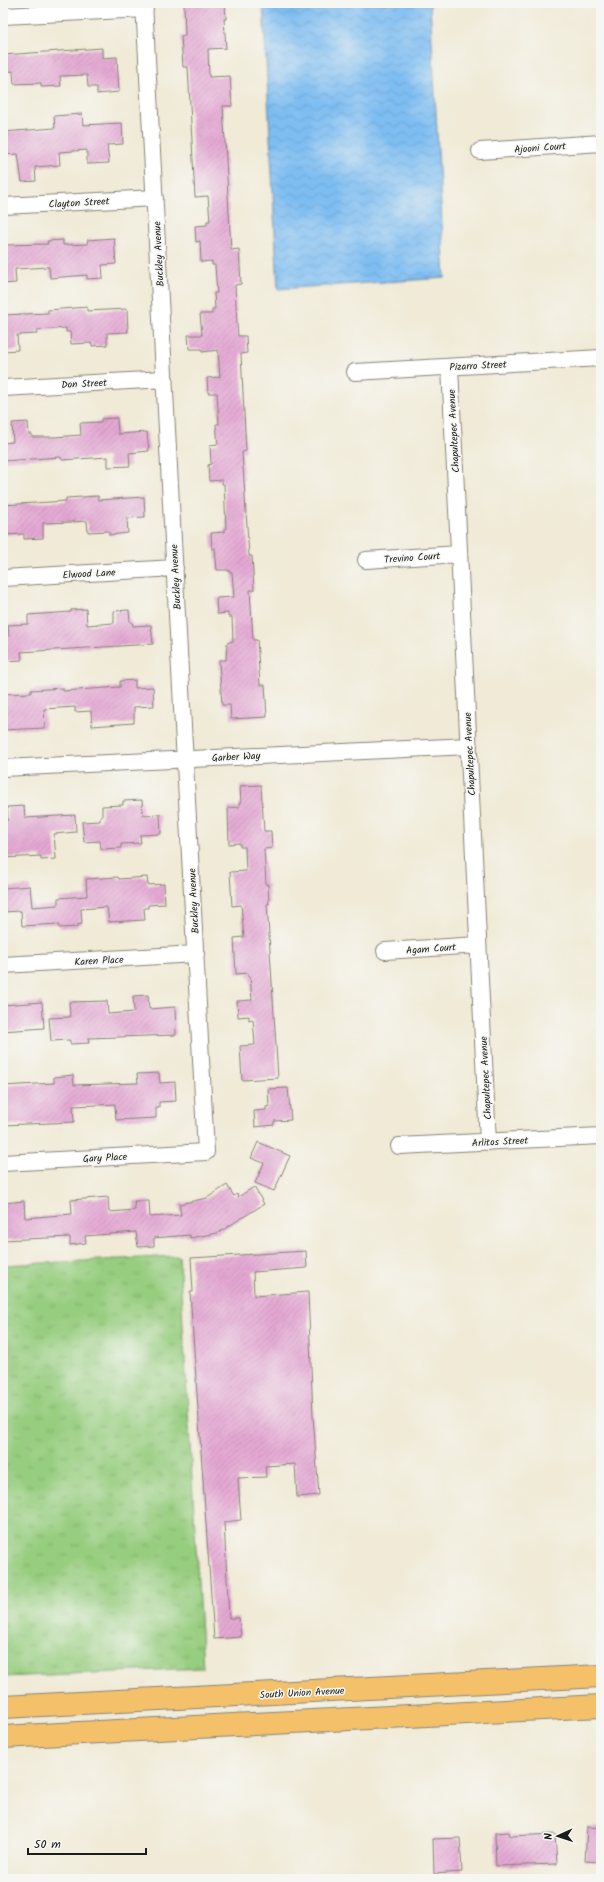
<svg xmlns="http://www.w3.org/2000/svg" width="604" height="1882" viewBox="0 0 604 1882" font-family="Kalam,sans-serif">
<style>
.grass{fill:url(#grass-tufts);stroke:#5a744e}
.water{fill:url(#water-waves);stroke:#4d6c87}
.building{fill:url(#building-hatch)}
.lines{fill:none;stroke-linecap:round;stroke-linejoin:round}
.minor-casing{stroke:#868379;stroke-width:18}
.primary-casing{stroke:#868379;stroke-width:24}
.minor{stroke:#fff;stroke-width:16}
.primary{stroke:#f4c16a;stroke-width:22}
.labels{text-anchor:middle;stroke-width:3;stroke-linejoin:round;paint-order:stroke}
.street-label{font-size:10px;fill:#1c1c1c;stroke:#f6f6f2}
</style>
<defs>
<pattern id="grass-tufts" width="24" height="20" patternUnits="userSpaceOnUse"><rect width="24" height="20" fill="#97cd7f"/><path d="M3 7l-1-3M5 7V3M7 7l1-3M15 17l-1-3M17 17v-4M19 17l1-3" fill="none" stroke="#82af6d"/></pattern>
<pattern id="water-waves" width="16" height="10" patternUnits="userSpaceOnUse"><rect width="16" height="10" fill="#7ebdf2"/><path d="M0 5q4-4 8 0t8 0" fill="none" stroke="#6ca2cf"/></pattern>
<pattern id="building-hatch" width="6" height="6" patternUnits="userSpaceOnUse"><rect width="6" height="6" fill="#e4a7d3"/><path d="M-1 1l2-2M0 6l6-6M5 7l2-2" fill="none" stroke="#c38fb5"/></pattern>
</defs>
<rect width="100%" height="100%" fill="#f6f6f2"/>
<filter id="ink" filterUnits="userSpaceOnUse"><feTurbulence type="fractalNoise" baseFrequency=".025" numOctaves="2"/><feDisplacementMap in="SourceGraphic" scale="8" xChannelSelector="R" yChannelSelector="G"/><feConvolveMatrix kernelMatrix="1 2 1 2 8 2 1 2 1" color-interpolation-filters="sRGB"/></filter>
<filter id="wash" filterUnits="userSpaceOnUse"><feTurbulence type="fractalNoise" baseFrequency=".012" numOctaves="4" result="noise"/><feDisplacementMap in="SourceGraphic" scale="16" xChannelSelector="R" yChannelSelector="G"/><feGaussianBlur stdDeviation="0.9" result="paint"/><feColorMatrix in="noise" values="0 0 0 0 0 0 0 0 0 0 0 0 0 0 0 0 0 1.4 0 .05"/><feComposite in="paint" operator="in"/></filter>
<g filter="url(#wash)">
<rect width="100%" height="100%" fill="#f0ead6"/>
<path class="grass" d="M179 1256 203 1668 3 1677V1265Z"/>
<path class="water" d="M263 3H430L445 278 278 289Z"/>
<g id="blocks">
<path class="building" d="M184 3H225L226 19H224L226 48 208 49 209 77 230 76 232 106H223L231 250 239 249 241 284 235 285 237 325 238 336H246L247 353 241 354 246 451 242 452 249 556H252L254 590H250L253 640H257L260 685H265L267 717 231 719 230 705H222L219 660H226L227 643 233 641 232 617H228V613L217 614 216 598 234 597 232 572H229V570H217L215 548 212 549 211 533 224 532V529L226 528 224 484H222V480L209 481 208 465 211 464 210 445 218 444 216 424H219L217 393H208L207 378 220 377 218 350 202 352V349H189L188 335H202L200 314H212V309H215L214 293H217L215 265H212V261L201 262 200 241 196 242 195 226 207 225V221H210L208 196 195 197 188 67H183L181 36H185Z
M102 48V58L117 57 119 92 97 94V87H88L87 75 60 76 61 86 41 87V83L14 84 13 71 3 72V55Z
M82 114 83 125 122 123 123 144 107 145 109 163 87 164V150L59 152 60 165 35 167 36 181 22 182 18 154 3 155V132L55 128 54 116Z
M114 238 116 264 102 265 103 278 87 279V275L50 278 49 267 15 269 16 283 3 284V245L48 244 47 241 63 240V245L88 244 87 240Z
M87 307V311L127 309 128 332 107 333V345L92 346V343L71 344 70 332H66V328L37 330V334L17 335 18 350 3 351V315L48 313V310Z
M117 418 118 434 147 432 149 451 129 453 130 466 108 467V457L62 460 61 457 3 461V443L13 442 12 423 28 422 29 434H32V437H54L81 435 80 423 101 422V419Z
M98 496V500L144 497 145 517 127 518 128 533 109 535V531L88 532 87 521 72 522 43 523V538L24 539V534L3 535V505L66 501V498Z
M86 609 87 625 114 623V611L129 610 130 622H132L133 626 151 625 153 644 21 652 22 660 3 661V640H5V636H9L8 625 28 624V615L71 612V610Z
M135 680V688L153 687 154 706 134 707V723L92 726 91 711 75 712V707L44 709 45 728 3 730V694L31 693V690L63 688V691L120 687V681Z
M261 785 264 831H271L272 848 264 849 266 885 268 884 269 904H267L270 951 278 1078 242 1080 240 1046 255 1045 253 1019 249 1020V1016L238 1017 237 1001 252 1000 250 976 248 977V973L236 974 234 938 244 937 241 905 232 906 230 872 246 871 245 847H240V843L229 844 228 808 239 807V803H241L240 786Z
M142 800 143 815 160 814 161 834 140 835 141 843 121 844V848L101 849 100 841 84 842 82 822 100 821V817H102V806L123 805V801Z
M24 806 25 818 75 815 76 832 54 834 56 859 41 860V856L3 858V821L8 820 7 807Z
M118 877 119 879 147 877 148 885 164 884 165 904 148 905V908H144L145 920 109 922 107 907 81 909 82 924 77 925V927L59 928V924L22 926 21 911 3 912V888L30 886 32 907 58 905V898L87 896 86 879Z
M148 995 149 1009 175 1007 176 1035 88 1038 89 1043 70 1044V1040L51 1041 49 1018 70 1017 69 1002 107 1001 108 1014 134 1012 133 996Z
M42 1002 44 1028 3 1031V1005Z
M159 1073 160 1083 175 1082 176 1101 159 1102V1107H156V1118L116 1120 115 1104 98 1105 73 1106 74 1122 3 1125V1086L54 1083V1077L73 1075 74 1085 138 1083 137 1074Z
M288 1088 291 1120 274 1121V1125L255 1127 254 1111 266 1110V1107L269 1106 268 1089Z
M258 1142 290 1156 274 1191 255 1183 264 1163 251 1158Z
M227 1185 234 1196 237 1194 238 1197 254 1187 264 1204 218 1233 190 1238V1235L154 1238V1246L138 1247 136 1232 85 1236 86 1243 70 1245V1237L3 1240V1203L24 1201 25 1218 72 1214 71 1200 108 1197 109 1212 135 1210 134 1201H149L150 1217 181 1215 179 1204 207 1198Z
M306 1251 307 1268 253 1272 254 1296 308 1292 313 1416 319 1495 297 1497 295 1464 265 1466 266 1477 238 1478 241 1520 224 1522 229 1618H239L241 1637 214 1639 190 1292H193L191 1258Z
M587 1827 601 1828V1862L585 1861Z
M509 1832 510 1836 555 1834 557 1864 496 1866 495 1833Z
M460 1838 462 1872 434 1874 433 1839Z"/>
</g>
</g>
<g filter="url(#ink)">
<use href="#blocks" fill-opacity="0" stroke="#868379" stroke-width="1"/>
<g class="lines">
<g class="minor-casing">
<path id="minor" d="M3 16 145 9
M480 151 601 143
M3 206 155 198
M450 367 488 1142
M355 372 601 358
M3 388 165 379
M366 560 459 554
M3 578 175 568
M3 768 469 746
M385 951 478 945
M3 965 196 954
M399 1146 601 1136
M3 1163 206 1152 144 3"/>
</g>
<g class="primary-casing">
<path id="primary" d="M3 1707 601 1676
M3 1737 601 1706"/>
</g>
<use href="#minor" class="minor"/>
<use href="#primary" class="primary"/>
</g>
</g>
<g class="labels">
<g class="street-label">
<text transform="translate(540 147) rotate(-4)" y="4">Ajooni Court</text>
<text transform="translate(79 202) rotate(-3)" y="4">Clayton Street</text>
<text transform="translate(158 254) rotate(-93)" y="4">Buckley Avenue</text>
<text transform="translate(478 365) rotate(-3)" y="4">Pizarro Street</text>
<text transform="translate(84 383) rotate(-3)" y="4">Don Street</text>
<text transform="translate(453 431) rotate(-93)" y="4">Chapultepec Avenue</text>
<text transform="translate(412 557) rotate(-4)" y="4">Trevino Court</text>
<text transform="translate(89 573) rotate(-3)" y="4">Elwood Lane</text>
<text transform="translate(175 577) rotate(-93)" y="4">Buckley Avenue</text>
<text transform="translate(469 754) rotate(-93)" y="4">Chapultepec Avenue</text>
<text transform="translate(236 756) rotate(-3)" y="4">Garber Way</text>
<text transform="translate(193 901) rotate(-93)" y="4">Buckley Avenue</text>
<text transform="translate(431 948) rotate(-4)" y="4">Agam Court</text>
<text transform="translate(99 960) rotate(-3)" y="4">Karen Place</text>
<text transform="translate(485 1078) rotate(-93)" y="4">Chapultepec Avenue</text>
<text transform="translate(500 1141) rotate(-3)" y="4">Arlitos Street</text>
<text transform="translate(105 1157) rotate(-3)" y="4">Gary Place</text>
<text transform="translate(302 1692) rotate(-3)" y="4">South Union Avenue</text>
</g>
</g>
<rect width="604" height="1882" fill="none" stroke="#f6f6f2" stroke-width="16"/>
<g transform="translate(558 1836) rotate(267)" stroke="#f6f6f2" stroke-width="3" paint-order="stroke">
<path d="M0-3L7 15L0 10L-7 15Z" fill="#1c1c1c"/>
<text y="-6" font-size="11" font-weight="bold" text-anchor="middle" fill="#1c1c1c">N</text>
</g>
<path d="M28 1848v6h118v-6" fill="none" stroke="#1c1c1c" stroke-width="2"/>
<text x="34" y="1848" font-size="12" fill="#1c1c1c" stroke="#f6f6f2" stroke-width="3" paint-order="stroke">50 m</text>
</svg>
